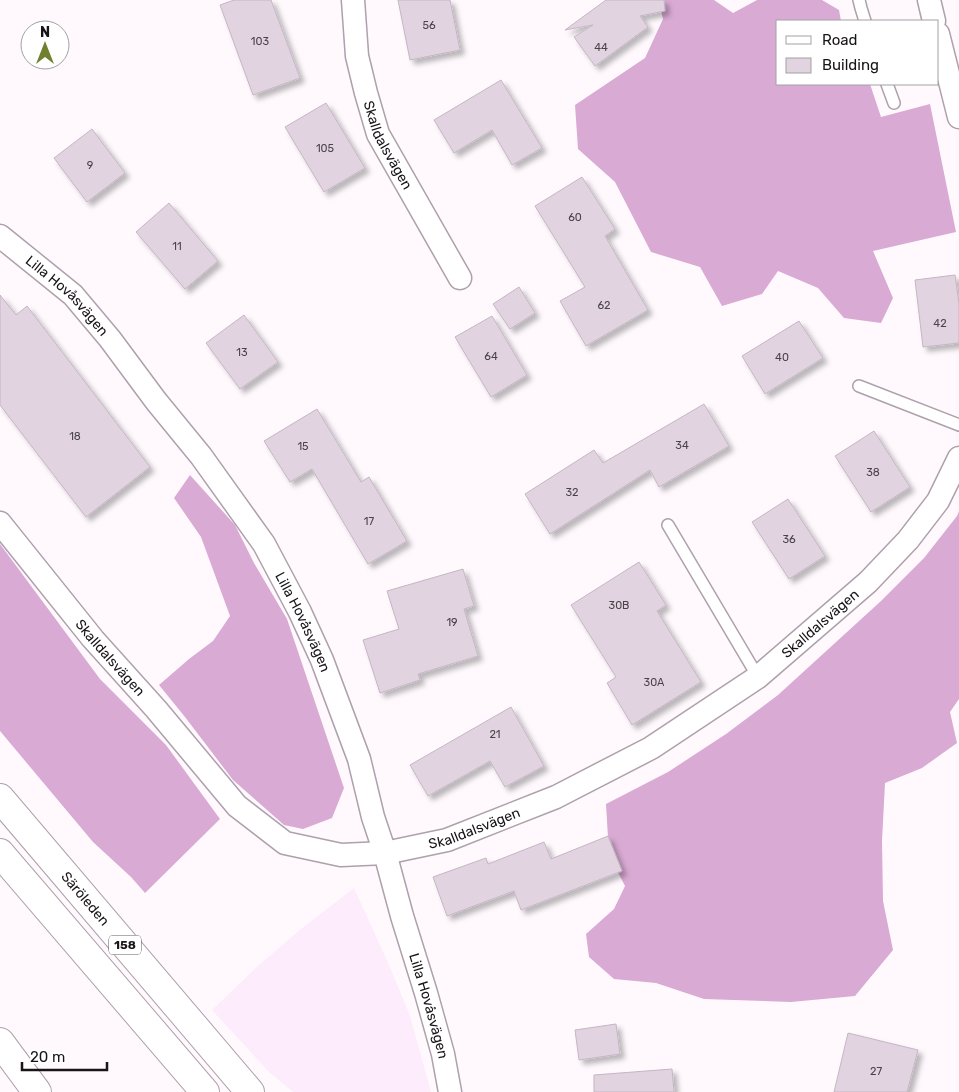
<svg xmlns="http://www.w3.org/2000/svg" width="959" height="1092" viewBox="0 0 959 1092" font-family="Rubik,sans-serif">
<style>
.built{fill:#fdecfb}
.forest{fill:#d9aad4}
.building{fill:#e2d3e0;stroke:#c4b6c3;filter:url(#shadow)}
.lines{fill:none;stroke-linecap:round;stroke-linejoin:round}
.lane-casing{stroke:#aea0ac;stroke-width:14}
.street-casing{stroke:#aea0ac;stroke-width:25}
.secondary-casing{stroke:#aea0ac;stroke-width:30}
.primary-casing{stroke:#aea0ac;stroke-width:30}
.lane{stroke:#fff;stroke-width:11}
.street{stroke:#fff;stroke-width:22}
.secondary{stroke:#fff;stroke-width:28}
.primary{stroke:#fff;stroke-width:28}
.labels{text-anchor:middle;stroke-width:4;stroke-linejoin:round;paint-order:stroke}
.number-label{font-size:11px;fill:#4a444a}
.shield{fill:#fff;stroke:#5d5a5d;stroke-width:1}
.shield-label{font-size:12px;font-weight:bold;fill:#181418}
.street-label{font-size:14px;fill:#181418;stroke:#fff}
</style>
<defs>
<filter id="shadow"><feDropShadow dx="4.5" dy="4.5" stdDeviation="2.5" flood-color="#0004"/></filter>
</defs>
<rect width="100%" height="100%" fill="#fff9fe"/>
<path class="built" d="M354 888 389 965 410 1016 431 1092H293L269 1072 212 1010 259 965 301 929Z"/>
<path class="forest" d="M658 0H714L733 13 757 0H822L839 10 841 21H778V84H870L881 117 930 104 956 232 873 251 893 298 881 323 844 318 818 288 778 271 762 294 722 306 700 267 651 252 615 182 578 149 575 105 645 58 663 19Z
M190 475 235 525 254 563 287 619 344 788 332 818 303 829 284 825 233 780 185 717 159 685 189 659 213 641 230 616 201 537 174 498Z
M959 511V699L950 712 957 743 922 768 885 783 882 841 883 901 893 950 855 996 791 1002 704 999 656 983 614 979 589 957 586 934 614 909 625 886 609 855 606 804 668 772 726 734 778 695 881 601 924 558 957 516Z
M0 544 100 679 166 745 220 819 145 893 131 877 93 842 0 731Z"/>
<path class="building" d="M234 0H271L300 78 253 95 220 5Z
M398 0H450L460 50 410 60Z
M606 0H664L665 11 640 16 648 27 595 66 574 37 593 25 565 30Z
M501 80 542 148 512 165 492 130 454 153 434 120Z
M326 103 365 168 324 192 285 127Z
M92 129 125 173 87 202 54 158Z
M582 177 615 229 605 236 648 310 586 346 560 301 585 287 535 206Z
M169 203 218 261 185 289 136 232Z
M955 275 959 304V343L923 347 915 280Z
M519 287 535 313 510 329 493 304Z
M0 295 16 315 27 306 150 467 86 517 0 405Z
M244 315 278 362 240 389 206 343Z
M492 316 527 375 491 397 455 337Z
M799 321 823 358 765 394 742 356Z
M704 404 729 446 659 487 650 470 550 534 525 494 594 450 603 463Z
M317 409 361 482 369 477 407 541 368 564 312 469 290 482 264 441Z
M874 431 910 487 871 512 835 456Z
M788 499 825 556 789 579 752 522Z
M639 562 666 605 657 611 701 682 632 725 607 683 616 677 571 605Z
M463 569 474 606 464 609 478 656 418 674 420 680 380 693 363 640 399 629 387 591Z
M511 707 544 766 505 787 490 761 428 796 410 765Z
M608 836 622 871 521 910 514 891 447 916 433 877 486 858 488 864 544 842 551 859Z
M616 1024 620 1054 579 1060 575 1030Z
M848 1033 918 1050 907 1092H834Z
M672 1069 674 1092H594V1075Z"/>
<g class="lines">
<g class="lane-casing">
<path id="lane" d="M859 0 861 8 865 21
M887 84 894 103
M859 386 959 425
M668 525 758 677"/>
</g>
<g class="street-casing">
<g id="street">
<path id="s1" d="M353 0 357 56 366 93 378 134 460 278"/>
<path d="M929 0 934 21"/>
<path d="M938 34 959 117"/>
<path id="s2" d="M0 236 73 295 110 339 156 401 201 456 264 544 300 612 322 660 359 759 373 817 385 853 402 916 426 993 443 1054 450 1092"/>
<path id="s3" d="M0 523 93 639 156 709 237 806 285 843 341 855 385 853 447 840 556 797 651 748 758 677 868 582 908 540 938 501 959 458"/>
</g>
</g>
<g class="secondary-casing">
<path id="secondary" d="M0 1042 37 1092"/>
</g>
<g class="primary-casing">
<g id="primary">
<path id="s4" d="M0 798 250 1092"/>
<path d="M0 853 205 1092"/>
</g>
</g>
<use href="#lane" class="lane"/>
<use href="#street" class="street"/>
<use href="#secondary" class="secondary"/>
<use href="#primary" class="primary"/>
</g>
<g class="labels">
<g class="number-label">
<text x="429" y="29">56</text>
<text x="260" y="45">103</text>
<text x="601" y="51">44</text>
<text x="325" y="152">105</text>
<text x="90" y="169">9</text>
<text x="575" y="221">60</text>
<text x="177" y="250">11</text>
<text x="604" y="309">62</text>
<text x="940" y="327">42</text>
<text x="242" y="356">13</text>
<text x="491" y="360">64</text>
<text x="782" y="361">40</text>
<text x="75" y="440">18</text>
<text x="682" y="449">34</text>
<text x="303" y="450">15</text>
<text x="873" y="476">38</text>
<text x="572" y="496">32</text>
<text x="369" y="525">17</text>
<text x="789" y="543">36</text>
<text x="619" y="609">30B</text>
<text x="452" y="626">19</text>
<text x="654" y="686">30A</text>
<text x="495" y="738">21</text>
<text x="876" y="1075">27</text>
</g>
<rect class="shield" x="109" y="935.5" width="32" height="19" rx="4"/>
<g class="shield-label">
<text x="125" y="949">158</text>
</g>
<g class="street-label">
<text dy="5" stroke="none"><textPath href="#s1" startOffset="151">Skalldalsvägen</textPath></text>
<text dy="5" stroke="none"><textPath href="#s2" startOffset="90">Lilla Hovåsvägen</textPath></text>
<text dy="5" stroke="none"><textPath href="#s2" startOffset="495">Lilla Hovåsvägen</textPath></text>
<text dy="5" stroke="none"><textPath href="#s3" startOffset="1029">Skalldalsvägen</textPath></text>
<text dy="5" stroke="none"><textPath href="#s3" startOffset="174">Skalldalsvägen</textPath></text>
<text dy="5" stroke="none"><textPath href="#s3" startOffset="624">Skalldalsvägen</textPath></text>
<text dy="5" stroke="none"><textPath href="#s4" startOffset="132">Säröleden</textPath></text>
<text dy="5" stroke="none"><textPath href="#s2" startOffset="900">Lilla Hovåsvägen</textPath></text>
</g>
</g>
<rect x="776" y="20" width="162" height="65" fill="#ffffff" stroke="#a3a1a3"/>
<rect x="786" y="36" width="25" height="8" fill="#ffffff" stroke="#a3a1a3"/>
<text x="822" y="45" font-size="15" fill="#181418">Road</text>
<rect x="786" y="58" width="25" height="15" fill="#e2d3e0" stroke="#a3a1a3"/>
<text x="822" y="70" font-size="15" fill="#181418">Building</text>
<g transform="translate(45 45)"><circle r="24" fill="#ffffff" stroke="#a3a1a3"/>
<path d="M0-4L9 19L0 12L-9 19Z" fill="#70802f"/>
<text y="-8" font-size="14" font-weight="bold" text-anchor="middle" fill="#181418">N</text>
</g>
<path d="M22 1062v8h85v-8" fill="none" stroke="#181418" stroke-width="2.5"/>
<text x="30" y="1062" font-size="15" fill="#181418" stroke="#ffffff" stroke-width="4" paint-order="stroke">20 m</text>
</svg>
